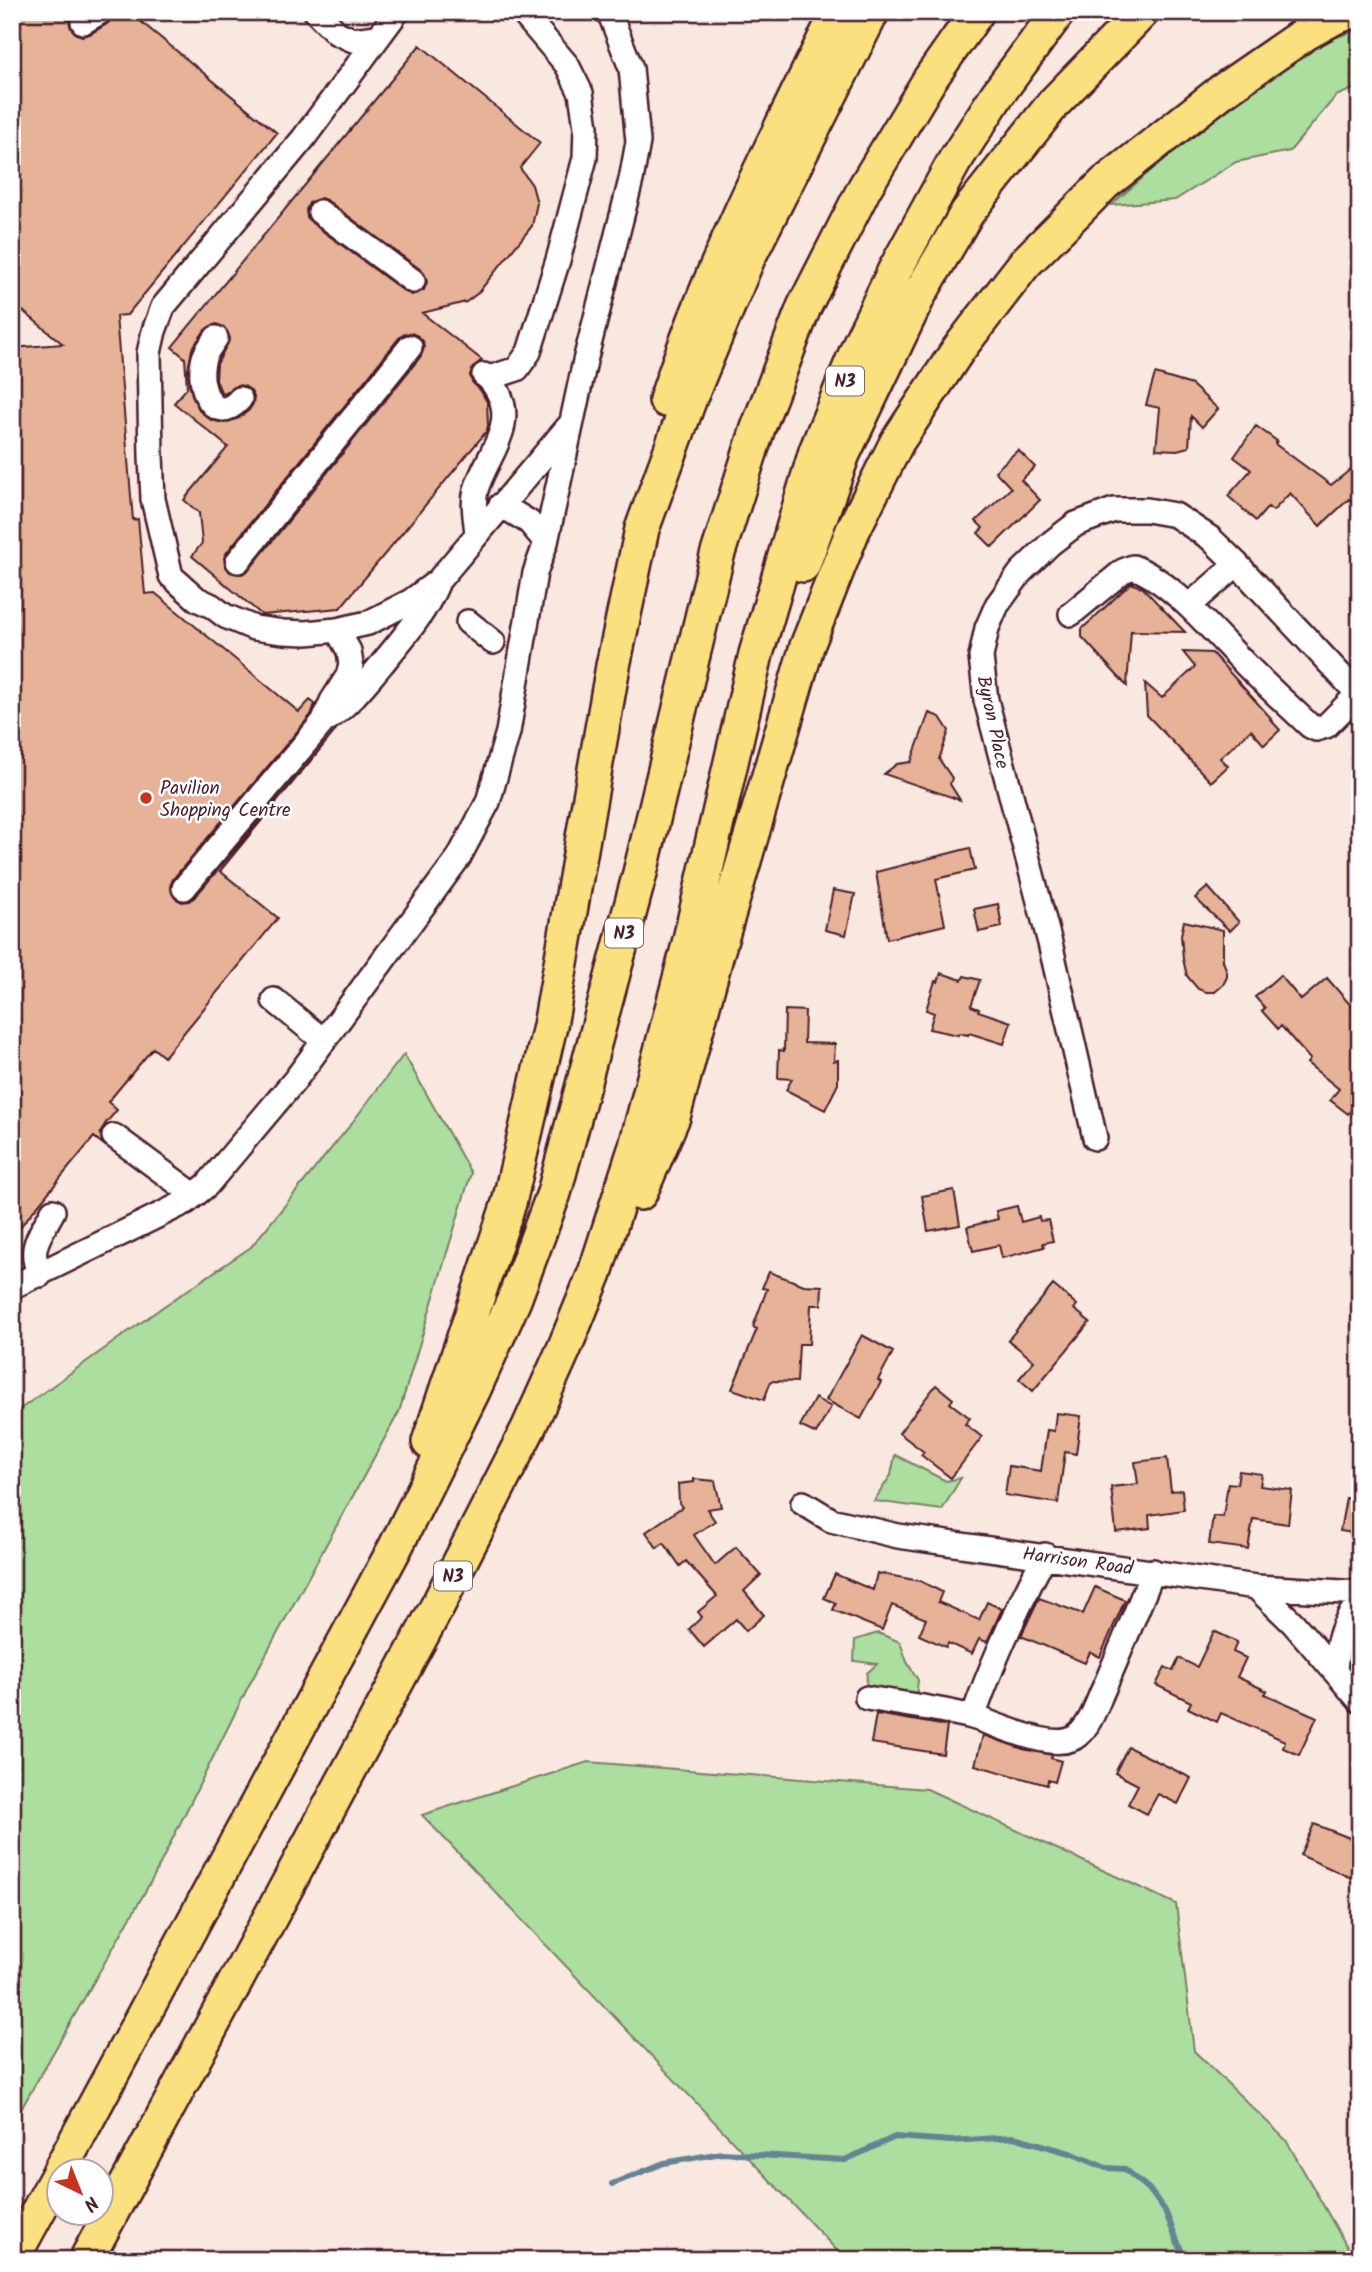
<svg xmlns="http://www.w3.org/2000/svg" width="1372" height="2272" viewBox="0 0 1372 2272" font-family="Kalam,sans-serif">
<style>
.green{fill:#abde9f;stroke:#7a7e65;stroke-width:2}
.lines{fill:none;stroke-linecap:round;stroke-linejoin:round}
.stream{stroke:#668393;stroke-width:6}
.building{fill:#e6b398;stroke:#4a1f2b;stroke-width:2;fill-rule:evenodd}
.minor-casing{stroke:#4a1f2b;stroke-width:28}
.highway-casing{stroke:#4a1f2b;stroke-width:38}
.minor{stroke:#fff;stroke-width:23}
.highway{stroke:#fbe080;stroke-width:33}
.poi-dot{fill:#c8321e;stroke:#fff;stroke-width:2.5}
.labels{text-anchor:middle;stroke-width:5;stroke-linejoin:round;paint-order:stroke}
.shield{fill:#fff;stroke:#80626b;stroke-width:2}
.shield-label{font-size:18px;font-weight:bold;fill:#4a1f2b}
.street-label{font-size:19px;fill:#4a1f2b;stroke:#fff}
.poi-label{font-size:19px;fill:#4a1f2b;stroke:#fff;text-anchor:start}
</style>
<rect width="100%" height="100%" fill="#f8e8e0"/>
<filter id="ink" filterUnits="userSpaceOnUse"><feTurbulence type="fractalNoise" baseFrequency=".0143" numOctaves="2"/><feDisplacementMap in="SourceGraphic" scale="14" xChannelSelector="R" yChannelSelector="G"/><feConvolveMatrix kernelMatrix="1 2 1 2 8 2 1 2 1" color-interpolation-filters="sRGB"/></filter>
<g filter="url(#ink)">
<path class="green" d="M1360 29V86L1336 96 1290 151 1236 162 1175 200 1111 205 1184 142 1317 44Z
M404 1054 471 1173 399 1412 248 1687 154 1876 12 2125V1415L164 1306 251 1247 348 1128Z
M895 1455 946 1481 961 1478 942 1510 874 1501 891 1475Z
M878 1633 900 1642 907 1662 918 1680 916 1699 866 1688 867 1673 877 1664 854 1661 855 1640Z
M588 1762 927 1789 1176 1904 1194 2051 1286 2140 1350 2252 1360 2260H846L422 1815Z"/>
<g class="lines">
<path class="stream" d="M612 2184 664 2163 722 2153 845 2160 895 2137 951 2141 1014 2137 1073 2154 1106 2168 1125 2169 1149 2189 1165 2211 1185 2260"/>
</g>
<path class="building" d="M12 12H74L69 21 71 28 76 34 82 36 90 34 107 24 112 19 114 12H129L277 133 127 315 116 316 133 520 138 519 145 594 155 593 299 712 310 700 315 704 311 715 173 879 170 886 175 898 182 902 189 901 195 897 336 730 220 871 278 918 164 1057 153 1048 108 1102 117 1110 105 1124 100 1134 104 1145 94 1137 12 1237V348L63 344 12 302Z
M420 45 540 143 520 168 532 185 537 203 532 226 478 293 466 302 422 313 482 360 473 367 470 375 472 382 481 391 487 402 488 426 486 432 340 608 262 615 192 556 202 543 199 513 184 500 228 447 174 403 187 388 185 358 172 347ZM321 198 328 201 421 270 425 275 427 282 424 290 412 295 405 292 312 223 307 217 306 210 309 203ZM216 324 224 327 230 338 217 364 216 380 221 392 224 394 237 385 244 386 250 390 254 397 253 404 249 410 239 418 225 423 211 420 200 411 193 398 189 383 188 370 192 349 205 330ZM411 333 418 336 423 341 424 348 421 356 249 570 242 574 230 572 225 565 224 558 227 552 399 338 404 334Z
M1155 374 1192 385 1218 409 1202 427 1191 416 1189 447 1177 450 1156 449 1160 408 1146 405Z
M1256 426 1277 441 1275 444 1331 485 1360 462V511L1349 499 1320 526 1290 493 1273 511 1268 507 1256 521 1228 496 1251 470 1234 457Z
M1018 450 1035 467 1021 480 1040 500 992 547 978 533 983 528 976 521 1011 488 995 471Z
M1131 583 1143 588 1185 632 1131 631 1127 686 1082 637V629Z
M1183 652 1212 653 1271 718 1270 719 1280 730 1264 745 1251 730 1220 758 1228 766 1211 782 1147 715 1145 683 1162 698 1195 667Z
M929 713 940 717 949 731 939 759 952 778 950 784 960 800 884 774 897 764 911 762Z
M970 848 975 870 936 879 945 925 887 939 876 872Z
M1208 887 1239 922 1230 931 1195 898Z
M833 890 855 894 846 935 825 930Z
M998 904 1002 927 979 932 974 909Z
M1184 921 1223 930V961L1227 972V977L1223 985 1215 992H1206L1198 989 1187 976 1183 959 1181 935Z
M941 973 962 980 964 976 980 980 971 1006 979 1009 978 1011 1011 1022 1004 1044 969 1033 968 1035 959 1033 958 1035 929 1029 934 1013 926 1010 935 981 938 982Z
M1280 975 1301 1000 1327 978 1360 1016V1100L1348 1114 1330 1100 1339 1089 1307 1063 1310 1059 1281 1026 1278 1029 1262 1011 1265 1008 1255 997Z
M785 1010 805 1011 804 1043 835 1044 834 1061 838 1060V1084L825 1110 786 1090 792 1079 778 1078 779 1050 784 1051Z
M954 1190 960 1225 928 1231 922 1196Z
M1017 1206 1021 1222 1039 1217 1040 1221 1048 1220 1053 1241 1043 1243 1044 1247 1002 1258 999 1245 973 1251 967 1227 998 1219 996 1211Z
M769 1272 804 1285 822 1286 821 1305H811L809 1344H799L797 1382 771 1381 764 1400 732 1389 757 1329 753 1327 767 1289 762 1288Z
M1053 1285 1077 1305 1074 1309 1090 1322 1033 1391 1019 1379 1034 1361 1008 1340Z
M862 1335 893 1352 878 1380 881 1382 861 1419 826 1400Z
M936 1385 953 1399 950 1403 970 1418 965 1424 982 1437 951 1478 921 1455 924 1452 899 1433Z
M815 1398 831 1407 816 1434 800 1426Z
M1056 1413 1081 1416 1076 1454 1065 1452 1058 1503 1005 1495 1009 1466 1041 1471 1047 1430 1054 1431Z
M1167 1458 1171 1491 1182 1490 1184 1510 1149 1515 1150 1528 1116 1532 1111 1487 1138 1484 1135 1462Z
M1239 1471 1262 1474 1260 1486 1292 1490 1288 1524 1253 1519 1248 1549 1209 1544 1213 1516 1223 1517 1228 1483 1237 1484Z
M694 1479 715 1481 721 1507 707 1509 715 1521 694 1535 715 1565 736 1547 761 1575 744 1591 764 1615 746 1631 736 1619 704 1647 689 1629 702 1617 698 1612 717 1596 686 1561 680 1566 664 1543 657 1548 646 1532 682 1507 679 1503 678 1484 694 1482Z
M1346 1498 1360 1500V1534L1340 1531Z
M877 1573 920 1581 942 1592 938 1602 979 1620 987 1602 1002 1609 987 1642 979 1639 972 1654 948 1643 946 1647 919 1635 926 1619 892 1605 882 1630 833 1610 836 1603 824 1598 835 1574 873 1590Z
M1095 1587 1125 1600 1100 1657 1090 1652 1085 1663 1021 1636 1039 1598 1083 1614Z
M1214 1631 1237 1642 1233 1652 1246 1658 1237 1677 1267 1691 1265 1694 1317 1717 1299 1755 1283 1748 1285 1741 1221 1713 1217 1722 1188 1708 1191 1702 1156 1685 1165 1667 1173 1671 1179 1658 1197 1667Z
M876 1714 947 1726 943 1754 871 1743Z
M983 1735 1023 1749 1052 1755 1051 1758 1061 1761 1055 1782 1048 1780 1047 1785 975 1765Z
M1128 1747 1191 1778 1178 1804 1158 1794 1147 1814 1128 1804 1138 1785 1115 1773Z
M1314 1824 1360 1842V1882L1300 1855Z"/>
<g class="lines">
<g class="minor-casing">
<path id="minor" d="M316 12 337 33 353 40 377 37
M397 12 303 139 163 307 154 331 149 353 151 456 153 499 171 576 197 599 212 606 225 616 254 628 283 632 306 633 337 630 368 623 411 601 438 581 568 427
M83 22 100 12
M320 212 413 281
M216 338C211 346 204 353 203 362 197 387 214 428 240 399
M489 378 517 369 529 352 558 260 585 158 586 127 581 93 567 65 522 12
M501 505 529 522 546 542
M477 534C476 520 472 504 476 490 485 458 517 427 498 392 494 385 491 379 484 375
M238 561 410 347
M1189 606 1237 564
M1071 614 1123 571 1133 567C1172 581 1217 636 1247 666 1267 686 1289 706 1310 726L1316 729 1326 726 1358 694
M468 622 493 642
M337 630 349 651 351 665 348 676 332 701 323 722C347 707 363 686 381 665 402 639 424 615 437 584
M184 888 323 722
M274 1000 324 1041
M114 1136 194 1195
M1095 1138 1050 943 986 700 981 657 987 628 997 605 1021 572 1051 543 1076 524 1114 510H1147L1175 515 1210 538 1237 564 1360 696
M40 1275C27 1247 40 1236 53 1211
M12 1287 186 1202 207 1185 295 1080 459 857 488 802 508 732 535 573 546 542 585 361 631 180 638 142 631 68 609 12
M803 1503 831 1520 898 1536 1256 1587 1360 1593
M1256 1587 1293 1623 1360 1701
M1335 1669C1337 1644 1342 1621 1360 1602
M867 1698C902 1704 937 1708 972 1717 996 1723 1057 1755 1078 1735 1091 1724 1097 1703 1104 1688 1121 1649 1137 1610 1153 1571
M973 1717C993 1660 1017 1608 1045 1555"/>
</g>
<g class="highway-casing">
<path id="highway" d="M666 400C710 266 775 139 838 12
M803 565 843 454 919 295 967 213 1054 103 1142 12
M640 1193 673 1117 717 953 807 646 853 530 897 442 958 350 1025 263 1105 183 1222 91 1306 33 1335 17 1350 12
M429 1442 509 1203 550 1026 613 666 642 529 690 398 748 258 872 12
M60 2170 395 1548 473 1391 514 1300 554 1193 640 873 717 556 758 428 804 307 865 187 930 79 977 12
M12 2259 60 2171
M86 2260 438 1605 528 1429 564 1349 595 1273 636 1146 688 948 756 654 816 451 860 343 895 270 954 162 997 95 1058 12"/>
</g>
<use href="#minor" class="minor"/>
<use href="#highway" class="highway"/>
</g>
</g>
<circle class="poi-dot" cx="146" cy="798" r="7"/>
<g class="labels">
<g class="shield">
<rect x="826" y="366.5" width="38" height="29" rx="5"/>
<rect x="605" y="918.5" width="38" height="29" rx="5"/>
<rect x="434" y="1561.5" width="38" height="29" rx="5"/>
</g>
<g class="shield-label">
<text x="845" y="387">N3</text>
<text x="624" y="939">N3</text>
<text x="453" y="1582">N3</text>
</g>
<g class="street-label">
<text transform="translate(994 722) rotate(78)" y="7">Byron Place</text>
<text transform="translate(1078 1560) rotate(8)" y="7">Harrison Road</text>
</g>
<g class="poi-label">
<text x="160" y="794">Pavilion<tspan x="160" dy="22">Shopping Centre</tspan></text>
</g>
</g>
<rect width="1372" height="2272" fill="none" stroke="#fff" stroke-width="42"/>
<rect x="21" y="21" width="1330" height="2230" fill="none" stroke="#4a1f2b" stroke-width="2.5" filter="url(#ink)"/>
<g transform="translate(80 2192) rotate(137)"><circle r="33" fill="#ffffff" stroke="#b7a5aa" stroke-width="2"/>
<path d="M0-5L12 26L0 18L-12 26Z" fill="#c8321e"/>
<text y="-10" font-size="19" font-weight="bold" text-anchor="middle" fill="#4a1f2b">N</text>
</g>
</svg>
